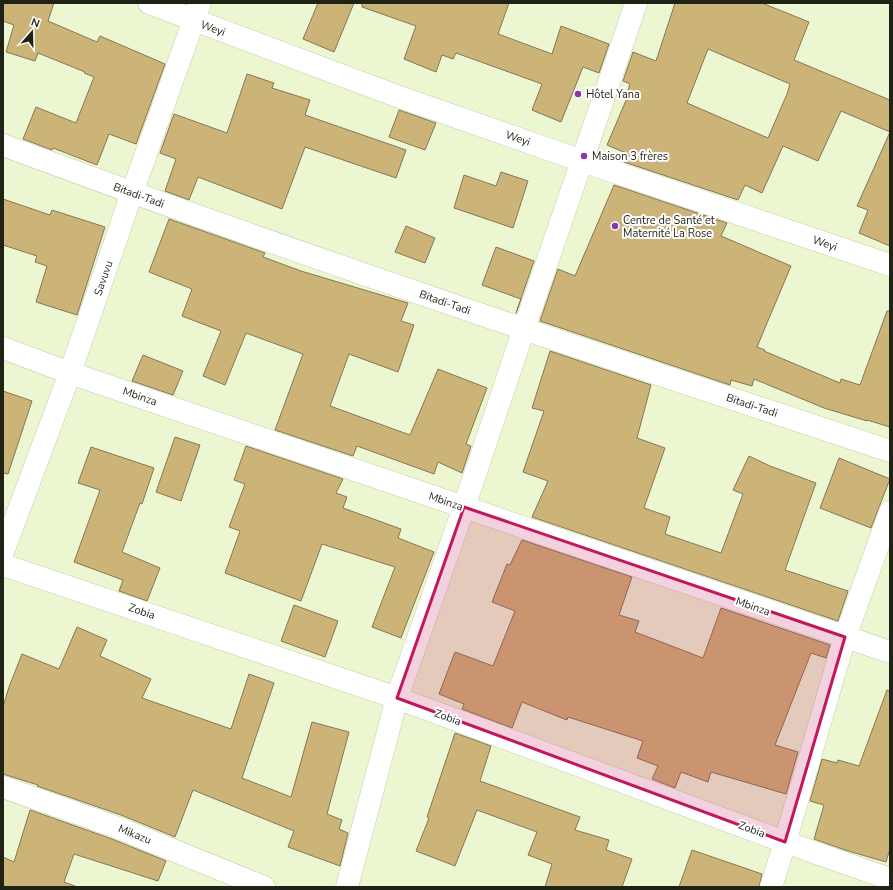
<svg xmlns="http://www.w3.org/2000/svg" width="893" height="890" viewBox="0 0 893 890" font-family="'Nunito Sans',sans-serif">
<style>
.building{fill:#ccb377;stroke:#857757;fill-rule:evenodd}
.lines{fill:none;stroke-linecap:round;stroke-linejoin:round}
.minor-casing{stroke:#c4cfab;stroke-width:23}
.minor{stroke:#fff;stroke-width:22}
.marked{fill:#c2185b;fill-opacity:0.2;stroke:#c2185b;stroke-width:3;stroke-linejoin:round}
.poi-dot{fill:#8838a8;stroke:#fefefe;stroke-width:1.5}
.labels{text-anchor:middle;stroke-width:4;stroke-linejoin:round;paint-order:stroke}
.street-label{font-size:11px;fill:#1f2316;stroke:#fefefe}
.poi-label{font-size:11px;fill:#1f2316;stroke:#fefefe;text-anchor:start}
</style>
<rect width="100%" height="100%" fill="#ecf7d2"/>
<path class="building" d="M3 3H54L48 21 97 42 100 36 165 64 136 144 109 134 97 165 53 148 52 150 23 139 36 107 76 123 94 77 84 73 85 72 38 53 35 61 6 52 14 25 3 21Z
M318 3H354L334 52 303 39Z
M362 3H509L498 34 552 54 561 26 609 44 599 73 583 67 561 122 532 110 542 84 456 53 453 59 442 55 436 72 404 59 416 26 362 7Z
M675 3H762L809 22 794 60 890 100V246L859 233 868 210 857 206 890 132 841 111 818 161 783 146 762 193 745 185 738 200 624 162 628 154 607 145 630 91 628 90 630 84 623 81 633 52 656 61ZM708 49 790 84 787 94 768 138 687 103Z
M247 74 274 83 272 88 310 100 305 115 406 150 396 178 305 147 282 209 198 177 189 200 165 191 176 159 160 153 174 114 227 133Z
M399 110 436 123 425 150 389 137Z
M501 172 528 181 513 228 454 208 464 175 496 186Z
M614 185 727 223 721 236 791 266 757 347 765 350 764 351 840 383 841 379 860 385 887 311H890V427L867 420V421L824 408 754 379 752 386 731 380 730 385 540 321 558 269 575 276Z
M3 199 50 215 52 210 105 227 77 315 36 302 47 266 35 262 37 256 3 245Z
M169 219 265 253 263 257 301 271 408 303 401 321 414 325 398 372 349 354 330 406 410 435 438 369 487 388 466 444 471 446 462 473 438 462 434 474 357 446 353 456 275 430 303 354 246 333 225 385 203 376 221 331 182 316 192 289 149 272Z
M406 226 435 238 425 263 395 252Z
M496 247 534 261 516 313 521 299 482 285Z
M550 351 651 385 637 438 665 448 644 508 670 517 665 534 721 553 743 494 733 490 749 456 770 466 816 483 785 570 848 591 838 621 532 517 548 481 523 472 544 411 532 408Z
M143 355 183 371 173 395 132 381Z
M3 391 32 401 8 474 3 473Z
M175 437 200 445 181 501 156 492Z
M246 446 343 479 336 493 347 497 343 508 401 529 398 538 434 552 401 638 372 627 395 567 322 544 301 601 225 573 240 531 229 527 245 484 234 480Z
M91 447 154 468 142 504 140 503 122 552 160 568 147 601 119 591 123 580 74 562 100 490 78 483Z
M839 458 890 479 871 528 820 508Z
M522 540 632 577 619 615 639 621 635 632 703 658 721 608 830 645 826 658 811 653 775 745 798 752 786 794 711 772 708 782 681 772 675 788 652 779 658 766 637 758 643 741 568 717 567 720 522 702 512 728 462 709 464 704 439 694 455 652 493 666 515 611 492 602 507 564 510 565Z
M294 605 338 621 325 657 281 641Z
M77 627 107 640 100 656 151 679 142 698 231 729 249 674 274 683 242 778 291 797 312 722 349 732 327 814 342 820 339 829 348 833 340 866 288 847 294 831 193 790 175 837 121 815 37 786 38 785 3 774V707L9 687 22 654 59 669Z
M887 690 890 691V849L886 862 845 850 814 839 824 805 810 801 822 759 837 763 838 760 859 766Z
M455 733 491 746 480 781 580 817 575 830 609 840 606 850 632 859 622 887H545L552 864 528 855 537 832 477 810 455 866 416 851 429 818 427 817Z
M30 810 112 839 166 861 158 881 74 854 64 882 75 886 74 887H3V857L14 862Z
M692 850 762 874 759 887H679Z"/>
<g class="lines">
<g class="minor-casing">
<path id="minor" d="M149 3 394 95 582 161 890 265
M3 145C296 254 593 353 890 451
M3 348 70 373 890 652
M3 552 70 373 132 193 200 3
M3 565 397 698 785 842 890 879
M3 787 116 827 264 887
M347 887 397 698 464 507 524 329 625 36 636 3
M771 887 785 842 845 637 890 512"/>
</g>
<use href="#minor" class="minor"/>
</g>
<path class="marked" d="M464 507 845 637 785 842 397 698Z"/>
<g class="poi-dot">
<circle cx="578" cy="94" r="4"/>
<circle cx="584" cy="156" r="4"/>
<circle cx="615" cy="226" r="4"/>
</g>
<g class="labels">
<g class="street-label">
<text transform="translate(213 28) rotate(20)" y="4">Weyi</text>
<text transform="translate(518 138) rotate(19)" y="4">Weyi</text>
<text transform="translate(139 195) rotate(20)" y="4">Bitadi-Tadi</text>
<text transform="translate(825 243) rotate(19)" y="4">Weyi</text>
<text transform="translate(103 278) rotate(-71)" y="4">Savuvu</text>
<text transform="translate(445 302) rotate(19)" y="4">Bitadi-Tadi</text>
<text transform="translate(140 396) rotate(19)" y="4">Mbinza</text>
<text transform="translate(752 405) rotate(18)" y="4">Bitadi-Tadi</text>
<text transform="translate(446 501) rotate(19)" y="4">Mbinza</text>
<text transform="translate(753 606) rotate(19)" y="4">Mbinza</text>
<text transform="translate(142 611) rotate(19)" y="4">Zobia</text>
<text transform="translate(448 717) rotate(20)" y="4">Zobia</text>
<text transform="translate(752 829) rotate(20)" y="4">Zobia</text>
<text transform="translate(135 834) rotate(22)" y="4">Mikazu</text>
</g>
<g class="poi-label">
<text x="586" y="98">Hôtel Yana</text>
<text x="592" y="160">Maison 3 frères</text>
<text x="623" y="224">Centre de Santé et<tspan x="623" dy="13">Maternité La Rose</tspan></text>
</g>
</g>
<rect width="893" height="890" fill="none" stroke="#1f2316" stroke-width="8"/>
<g transform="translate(32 32) rotate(20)" stroke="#fefefe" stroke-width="3" paint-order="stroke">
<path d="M0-3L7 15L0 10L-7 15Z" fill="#1f2316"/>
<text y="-6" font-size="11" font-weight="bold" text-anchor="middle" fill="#1f2316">N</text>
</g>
</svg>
